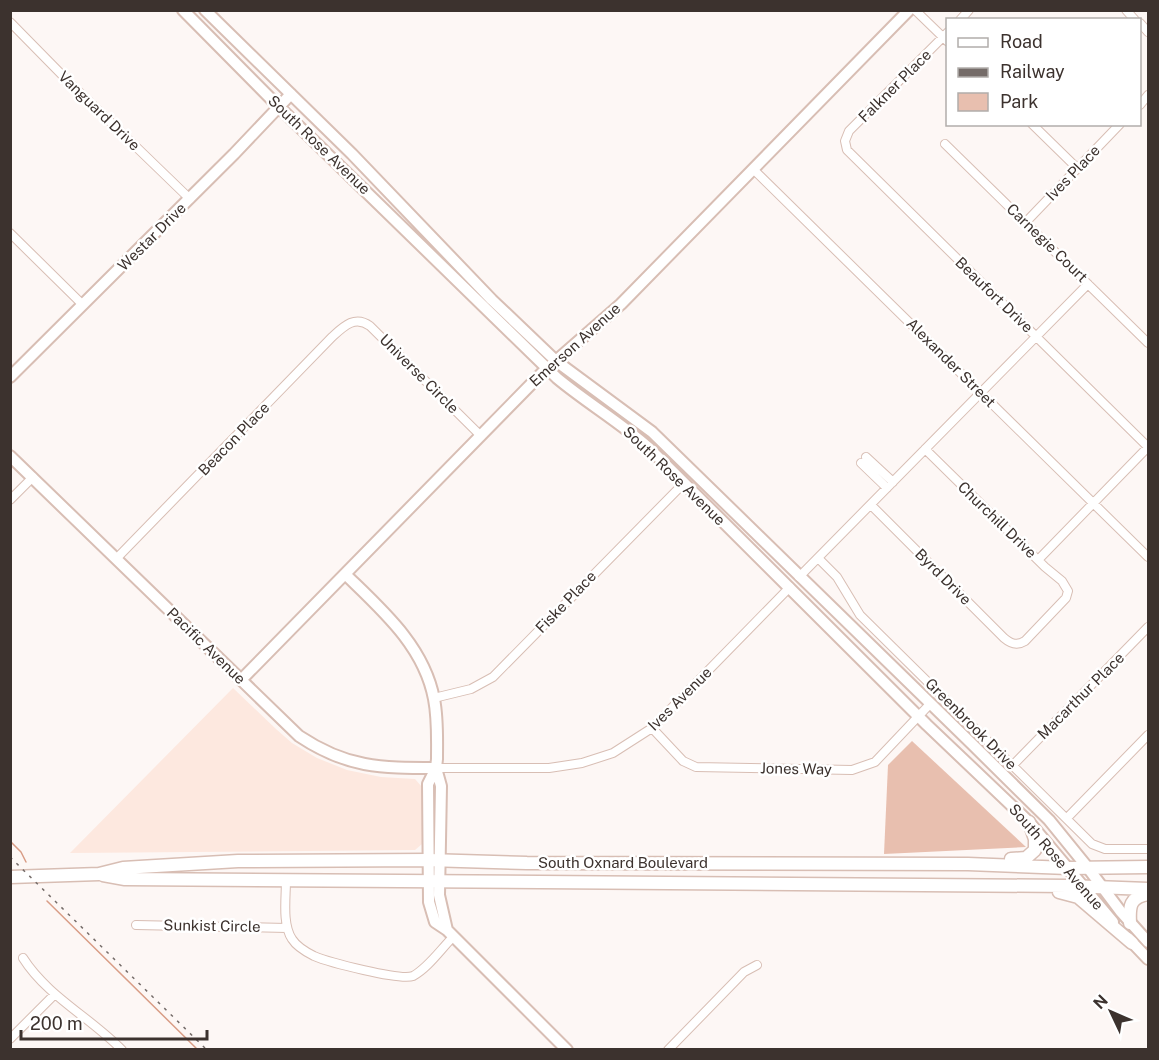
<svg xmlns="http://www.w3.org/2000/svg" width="1159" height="1060" viewBox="0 0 1159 1060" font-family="'Public Sans',sans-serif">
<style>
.built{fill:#fde8df}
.green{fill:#e8bfaf}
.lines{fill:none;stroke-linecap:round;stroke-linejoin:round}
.stream{stroke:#d99d86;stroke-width:1.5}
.street-casing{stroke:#d8beb4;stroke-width:10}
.secondary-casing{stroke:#d8beb4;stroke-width:14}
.primary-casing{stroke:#d8beb4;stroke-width:15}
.street{stroke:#fff;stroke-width:8}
.secondary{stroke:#fff;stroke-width:10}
.primary{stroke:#fff;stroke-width:12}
.rail{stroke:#756c69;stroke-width:1.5;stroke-dasharray:3 6;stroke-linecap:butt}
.labels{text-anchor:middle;stroke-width:5;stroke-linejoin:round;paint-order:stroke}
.street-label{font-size:15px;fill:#3c322e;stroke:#fff}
</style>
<rect width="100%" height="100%" fill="#fdf7f5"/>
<path class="built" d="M233 688 276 729 292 743 317 758 347 770 381 777 415 779 422 787V844L415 850 70 853Z"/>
<path class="green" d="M912 741 1026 847 884 854 888 765Z"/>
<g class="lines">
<path class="stream" d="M10 841 21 852 26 862
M47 901 198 1050"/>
<g class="street-casing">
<path id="street" d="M915 10 948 42
M1126 10 1135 20
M960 20 969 10
M10 22 68 81 190 199
M1140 23 1148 32
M948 32 849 131 845 141 847 150 1148 447
M1140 105 1148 95
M1032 124 1077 168
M945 144 1148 343
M753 169 1148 557
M1025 223 1120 124
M10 233 83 305
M866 457 893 482
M861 463 887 488
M10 500 33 477
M871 505 1004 638C1011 644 1017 646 1025 641L1066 598 1068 591 1062 581 1045 567 925 449
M818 558 837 577 860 615 1092 844 1105 849H1148
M116 559 332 337C344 326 355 315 370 326L481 436
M1038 560 1148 447
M799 577 1088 284
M434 698 471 689 493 677 684 483
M652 728 683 761 696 767 852 770 875 762 930 704
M1013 765 1148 627
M436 768H549L582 763 613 753 652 728 790 587
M1067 818 1148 735
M286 880C286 898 282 924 292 939 297 947 306 952 314 956 328 962 400 981 413 976 428 968 441 949 453 937
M136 925 287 928
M23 958C47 996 91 1018 122 1050
M10 1039 55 994
M668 1050 744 972 757 965"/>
</g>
<g class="secondary-casing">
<path id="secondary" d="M183 10 279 107 557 378C587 403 620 422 649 448L927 725 1029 822 1113 922
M205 10 352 154 492 300 556 361 652 432 971 743 1049 820 1088 868 1121 912 1148 942
M10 377 234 154 291 94
M10 456 299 736C347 768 380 768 436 768
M345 574C382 610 424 646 434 699 438 719 437 739 437 759L436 768 428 784 429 902 435 922 447 930 567 1050
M241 680 542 373 621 304 909 10
M436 768 441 786 439 895 447 930
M1128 938 1148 959"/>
</g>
<g class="primary-casing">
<path id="primary" d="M1011 859 1026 858 1035 850V839L1029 822
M103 875 125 879 1068 886 1148 889
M10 877 99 874 123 868 238 861 428 860 527 863 968 864 1068 868 1148 867
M1059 892 1078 897 1132 943
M1130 923C1129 906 1130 897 1148 894"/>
</g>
<use href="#street" class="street"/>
<use href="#secondary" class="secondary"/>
<use href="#primary" class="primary"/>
<path class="rail" d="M10 857 207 1050"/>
</g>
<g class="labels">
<g class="street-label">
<text transform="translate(895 86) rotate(-45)" y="5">Falkner Place</text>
<text transform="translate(99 111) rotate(44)" y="5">Vanguard Drive</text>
<text transform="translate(319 145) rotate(44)" y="5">South Rose Avenue</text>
<text transform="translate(1073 173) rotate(-46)" y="5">Ives Place</text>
<text transform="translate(152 237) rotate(-45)" y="5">Westar Drive</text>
<text transform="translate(1047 243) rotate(44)" y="5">Carnegie Court</text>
<text transform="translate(994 295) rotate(44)" y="5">Beaufort Drive</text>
<text transform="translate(575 345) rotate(-42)" y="5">Emerson Avenue</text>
<text transform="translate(951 363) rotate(45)" y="5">Alexander Street</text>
<text transform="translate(419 374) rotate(45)" y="5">Universe Circle</text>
<text transform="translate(234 439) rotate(-46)" y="5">Beacon Place</text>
<text transform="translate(674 476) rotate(44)" y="5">South Rose Avenue</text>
<text transform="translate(997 520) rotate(44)" y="5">Churchill Drive</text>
<text transform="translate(943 577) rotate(45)" y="5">Byrd Drive</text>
<text transform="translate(566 602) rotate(-46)" y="5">Fiske Place</text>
<text transform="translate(206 646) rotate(44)" y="5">Pacific Avenue</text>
<text transform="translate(1081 696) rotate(-45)" y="5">Macarthur Place</text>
<text transform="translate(680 699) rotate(-45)" y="5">Ives Avenue</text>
<text transform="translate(971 724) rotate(45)" y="5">Greenbrook Drive</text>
<text transform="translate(796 769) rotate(1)" y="5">Jones Way</text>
<text transform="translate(1056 857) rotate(49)" y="5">South Rose Avenue</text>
<text x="623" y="868">South Oxnard Boulevard</text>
<text transform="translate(212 926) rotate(1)" y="5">Sunkist Circle</text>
</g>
</g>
<rect width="1159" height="1060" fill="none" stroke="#3c322e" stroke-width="24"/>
<rect x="946" y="18" width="195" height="108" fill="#ffffff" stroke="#b1adab" stroke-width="1.5"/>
<rect x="958" y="38" width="30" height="9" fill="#ffffff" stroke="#b1adab" stroke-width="1.5"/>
<text x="1000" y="48" font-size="18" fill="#3c322e">Road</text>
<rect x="958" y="68" width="30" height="9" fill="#756c69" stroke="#b1adab" stroke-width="1.5"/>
<text x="1000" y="78" font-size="18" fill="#3c322e">Railway</text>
<rect x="958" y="93" width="30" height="18" fill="#e8bfaf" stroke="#b1adab" stroke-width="1.5"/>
<text x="1000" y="108" font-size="18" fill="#3c322e">Park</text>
<g transform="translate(1111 1012) rotate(314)" stroke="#ffffff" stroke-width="4.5" paint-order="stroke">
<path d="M0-4.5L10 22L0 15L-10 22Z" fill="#3c322e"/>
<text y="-9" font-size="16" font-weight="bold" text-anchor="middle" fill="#3c322e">N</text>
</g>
<path d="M21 1030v9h186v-9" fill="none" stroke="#3c322e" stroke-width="3"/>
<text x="30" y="1030" font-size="18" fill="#3c322e" stroke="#ffffff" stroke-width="4.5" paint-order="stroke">200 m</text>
</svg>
